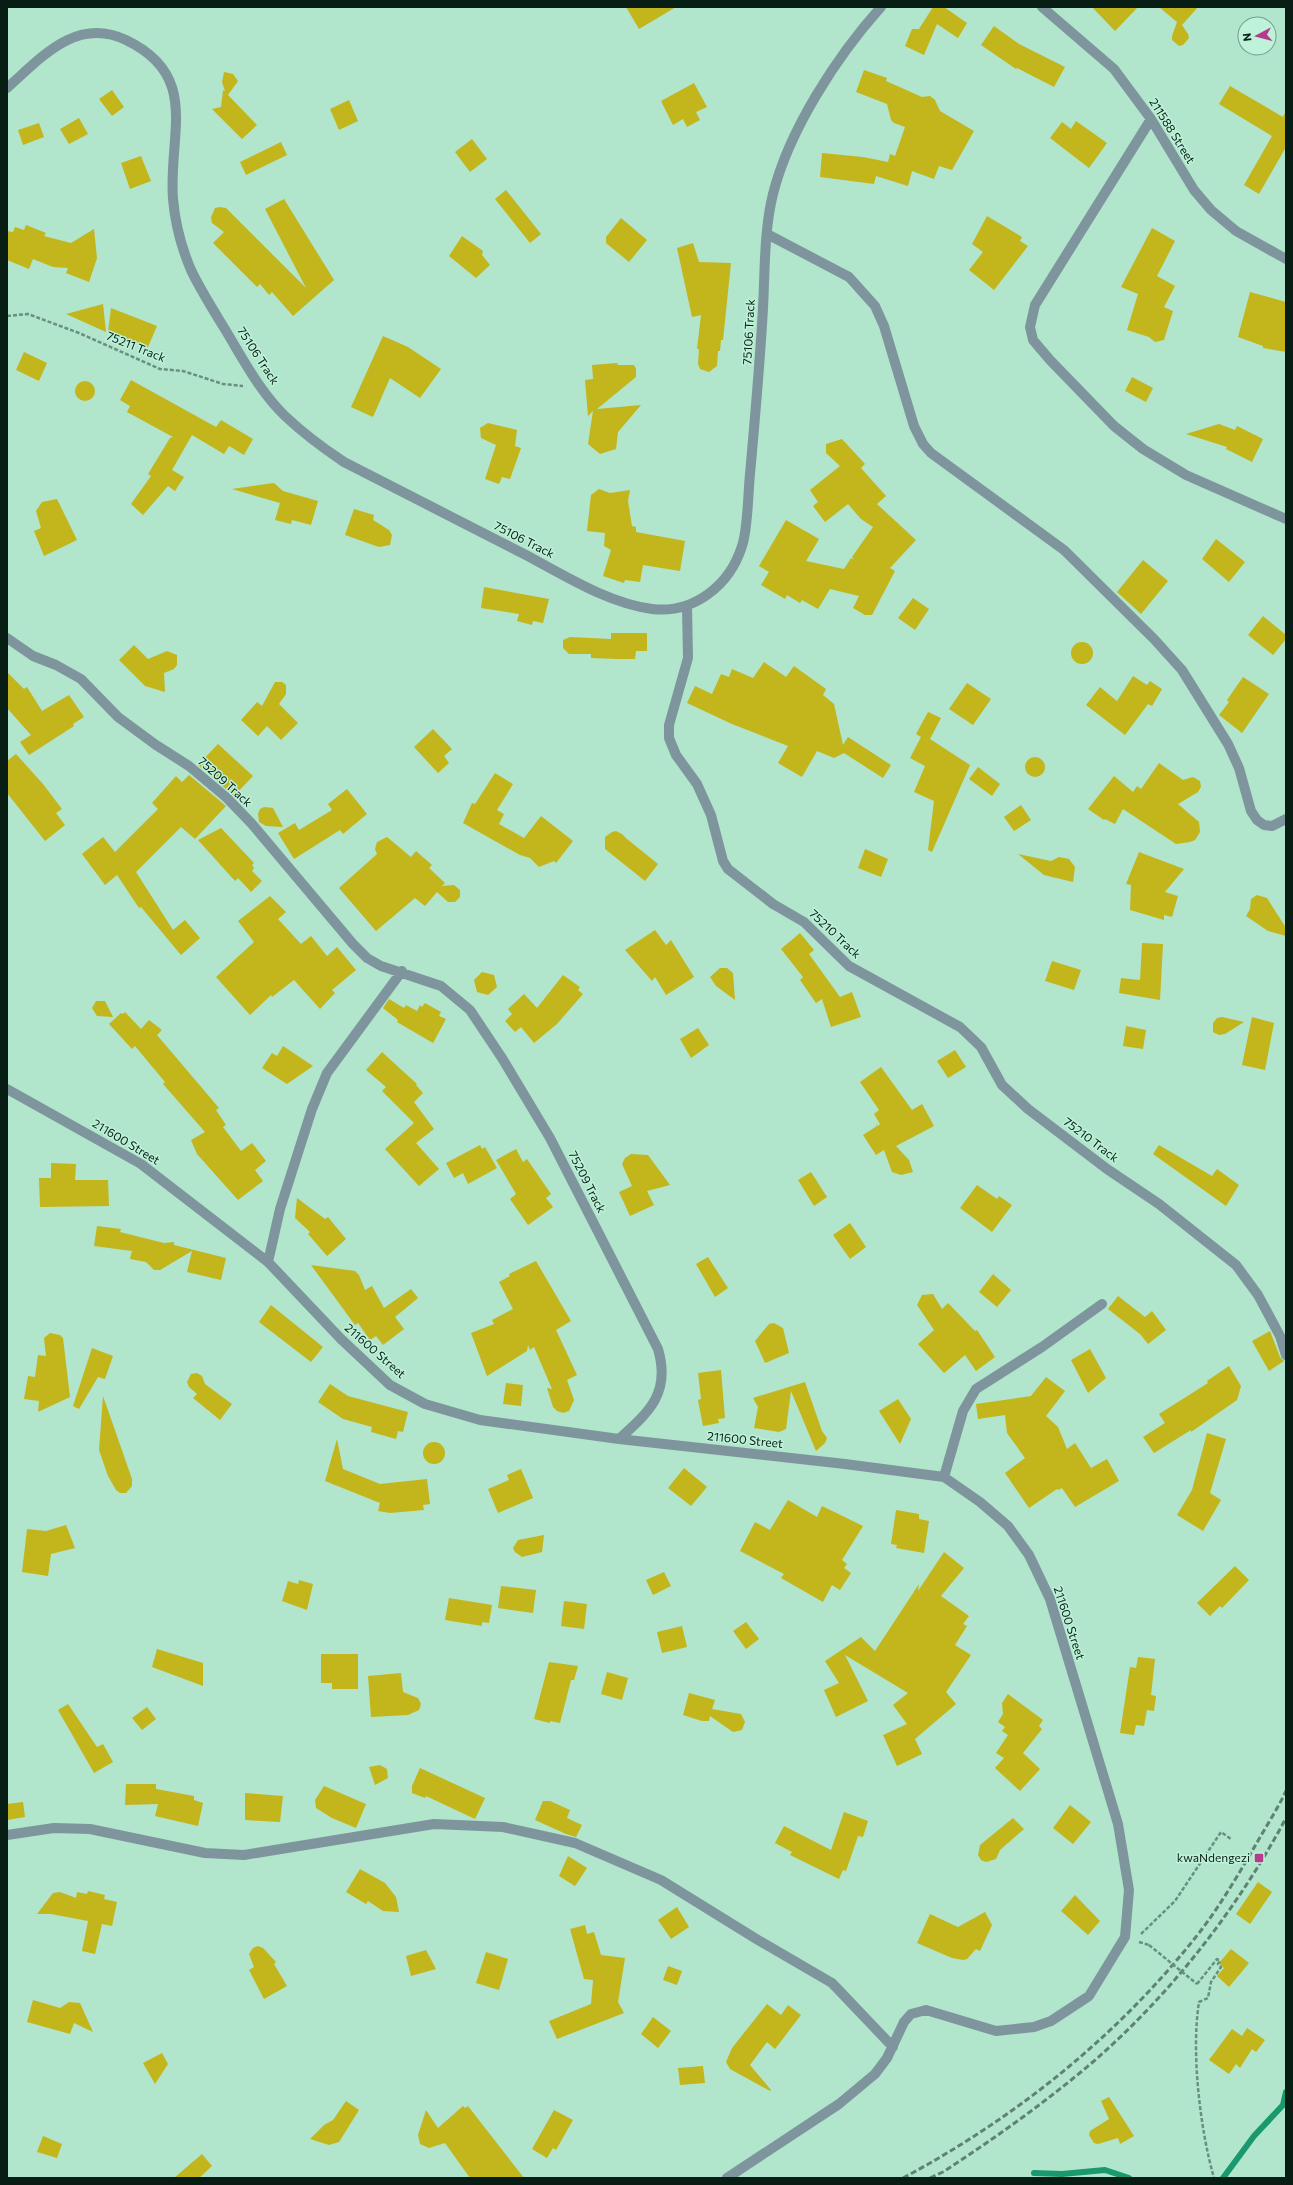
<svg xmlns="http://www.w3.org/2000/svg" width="1293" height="2185" viewBox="0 0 1293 2185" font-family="Commissioner,sans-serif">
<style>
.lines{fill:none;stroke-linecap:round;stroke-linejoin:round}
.stream{stroke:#1a996e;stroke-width:6}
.building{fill:#c3b51c}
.path{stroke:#69907e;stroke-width:2.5;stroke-dasharray:4 2;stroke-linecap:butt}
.minor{stroke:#7e959e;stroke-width:10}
.rail{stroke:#5e8372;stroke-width:3;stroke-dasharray:6 3;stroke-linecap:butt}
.path-bridge{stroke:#69907e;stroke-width:2.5;stroke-dasharray:4 2;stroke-linecap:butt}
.poi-dot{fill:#b53b8d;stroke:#bef2d9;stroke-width:1.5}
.labels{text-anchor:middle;stroke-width:3;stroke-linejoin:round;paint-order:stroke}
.street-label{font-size:12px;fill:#081d14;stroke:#bef2d9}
.poi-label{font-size:12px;fill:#081d14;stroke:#bef2d9;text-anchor:end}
</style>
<rect width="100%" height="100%" fill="#b1e5cc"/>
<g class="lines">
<path class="stream" d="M1034 2173 1062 2174 1105 2170 1129 2178
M1223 2178 1254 2136 1283 2105 1286 2092"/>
</g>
<path class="building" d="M626 7H676L639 29Z
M933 7H944L967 23 958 38 937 24 924 55 905 46 912 29H919Z
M1092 7H1138L1115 31Z
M1159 7H1198L1182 25 1188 34 1189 38 1183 45 1179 46 1172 40V36L1177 22Z
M994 26 1019 44 1065 67 1054 87 1017 68 1016 69 981 45Z
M864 70 887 78 886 81 922 97 930 96 935 100 940 111 974 131 952 170 939 166 934 179 912 171 908 186 876 176 874 184 820 177 822 153 863 157 888 162 890 154 895 156 905 127 894 123 891 120 887 104 856 92Z
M224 72 233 74 238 81 228 95 257 125 242 139 212 109 221 107 223 90 225 91 222 82Z
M694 83 707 107 696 112 700 120 687 127 683 119 673 125 661 101Z
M1230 86 1283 117 1286 111V147L1259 194 1244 185 1272 136 1219 104Z
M112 90 124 107 112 116 99 99Z
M349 100 358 121 339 130 330 109Z
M79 118 88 134 69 144 60 129Z
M1076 121 1107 143 1089 168 1050 138 1062 122 1071 129Z
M39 123 44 137 23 145 18 130Z
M472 139 487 159 470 172 455 152Z
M281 142 287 155 246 175 240 162Z
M141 156 151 181 130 189 121 163Z
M506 190 541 234 530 243 495 199Z
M284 199 334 280 293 316 272 292 269 295 260 284 257 287 213 243 224 232 212 223 211 217 215 208 220 207 226 208 306 288 265 209Z
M987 216 1022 237 1020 241 1028 246 994 290 969 270 983 252 972 244Z
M621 218 647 240 629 262 606 243V237Z
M26 225 46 233 44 236 71 243 94 229 97 258 89 282 66 273 68 268 53 267 33 259 29 269 7 260V231L13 232 15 227 24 230Z
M1152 228 1175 241 1157 276 1175 286 1164 307 1173 311 1164 340 1155 342 1149 337 1127 330 1138 294 1121 287Z
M462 236 483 251 482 255 490 265 476 278 449 256Z
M693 243 699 262 731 263 723 340H721L720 351H718L717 366 709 372 700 369 698 364 699 349H697L701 315 692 317 677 248Z
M1250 292 1286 302V352L1263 348V346L1238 337Z
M103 304 106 332 66 314Z
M111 308 157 326 148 347 108 332Z
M383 336 408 347 441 369 420 398 390 378 373 417 351 407Z
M24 352 47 363 39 381 16 370Z
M617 363 618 365H634L636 369V377L597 409 641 405 618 432 616 449 600 454 588 444 593 411 588 416 585 380 593 379 592 365Z
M1132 377 1153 388 1146 402 1125 391Z
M131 380 216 427 221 420 253 439 244 455 229 446 224 454 192 435 172 470 184 477 175 491 168 486 143 515 131 504 151 476 148 474 170 438 173 437 127 412 130 406 120 400Z
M75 391a10 10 0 1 1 20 0a10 10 0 1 1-20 0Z
M488 423 517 430 515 446 521 448 510 479 502 477 499 484 485 479 496 445 481 438 480 428Z
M1219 424 1235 430 1237 426 1263 439 1252 462 1226 449 1227 447 1186 434Z
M842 439 865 464 861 468 886 496 877 504 916 540 890 568 895 571 872 615H865L853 608 859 596 830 589 818 609 802 600 800 603 787 595 785 599 761 585 769 572 759 566 786 520 819 539 806 561 844 569 851 558 854 560 852 557 873 527 861 519 848 504 825 522 813 506 818 502 810 490 840 466 826 453V444Z
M274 483 283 491 318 501 311 525 292 520 291 524 275 520 280 503 232 489Z
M599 489 610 493 630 490 628 501 632 526 636 527V532L685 541 680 571 643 565 640 582 625 580 624 583 603 576 611 550 604 546 605 533 587 531 591 495Z
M57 499 77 540 44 556 34 531 41 528 36 511 42 502Z
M354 509 374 515 373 520 389 530 392 535 390 545 379 547 345 535Z
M1216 539 1245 562 1229 582 1202 559Z
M1143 560 1168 581 1141 614 1117 592Z
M484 587 549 599 543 623 533 621 532 625 517 621 519 614 481 608Z
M913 598 929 609 915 630 898 618Z
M1263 616 1286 635V639L1273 655 1248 635Z
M611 633H647V651H636L635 659H617L591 658V654H569L563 648V640L570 637 611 639Z
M1071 653a11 11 0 1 1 22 0a11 11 0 1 1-22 0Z
M134 645 148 659 167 651 177 655V665L174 669 164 673 165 692 145 686 119 660Z
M764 662 786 677 794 666 826 689 823 695 834 704 843 745 848 737 891 765 883 778 844 753 834 758 817 751 802 777 778 763 788 746 732 724 687 703 695 686 712 694 721 674 729 677 732 669 753 678Z
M7 672 24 689 27 687 42 711 69 695 84 717 73 724 74 726 29 755 20 742 31 735 7 708Z
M1133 676 1147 685 1150 681 1162 689 1152 706 1148 704 1125 735 1086 705 1100 687 1117 701Z
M1243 677 1269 694 1242 733 1219 715 1229 702 1227 700Z
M275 682H282L286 685V694L279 704 298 723 281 740 267 726 258 736 241 720 257 702 262 706Z
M967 683 991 699 973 725 949 709Z
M928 712 941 718 930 739 970 765 932 852 928 850 934 801 914 792 925 766 910 758 921 737 916 734Z
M433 729 452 749 444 756 449 763 438 773 414 747Z
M218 744 253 776 234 796 198 765Z
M16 754 43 784 62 809 56 813 65 825 45 841 7 793V761Z
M1025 767a10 10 0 1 1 20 0a10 10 0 1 1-20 0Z
M1159 763 1183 780 1193 777 1200 781 1201 787 1198 792 1178 804 1199 822 1200 832 1195 840 1190 842 1176 844 1123 809 1115 824 1105 819 1104 820 1088 809 1114 776 1133 792 1137 786 1141 789Z
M978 767 1000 784 992 796 969 779Z
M495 773 513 784 497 810 504 814 499 824 524 838 541 816 573 841 556 863 554 861 539 867 530 858 520 855 463 823 472 803 475 804Z
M189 775 226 806 195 839 181 827 136 872 173 930 185 920 200 938 181 955 141 907 139 908 117 875 105 885 82 854 103 837 115 852 158 809 152 803 176 776 182 782Z
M347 789 367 814 343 834 340 830 294 859 278 833 295 823 299 830 332 810 328 804Z
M1021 805 1031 820 1014 831 1004 817Z
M264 807 273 808 283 827 266 826 259 822 258 814 260 809Z
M221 828 254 863 252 865 254 868 252 871 262 881 251 892 238 878 235 881 198 840Z
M616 831 622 834 627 839 658 864 645 881 605 849V837L612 832Z
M387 837 411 857 416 851 432 865 429 868 445 883 442 886 454 885 460 890V897L455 902H448L437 892 425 906 415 898 376 931 339 888 377 854 375 849 377 842Z
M865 849 888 859 881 877 858 868Z
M1139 852 1184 869 1165 892 1178 896 1172 917 1164 915V920L1130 910 1131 885 1126 884Z
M1018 854 1051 861 1059 857 1069 859 1075 867 1073 882 1044 875Z
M1257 895 1267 898 1286 928V936L1268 931 1246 916 1250 909 1251 899Z
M270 896 286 912 278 919 301 944 311 936 327 956 337 947 356 970 332 990 335 993 320 1009 294 980 272 997 271 995 250 1015 216 977 254 942 238 921Z
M655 930 666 945 671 940 694 977 666 995 655 977 652 981 625 950Z
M800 933 814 950 809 954 840 997 852 992 861 1017 831 1027 822 999 816 1003 800 980 803 977 781 949Z
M1142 943 1163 944 1160 1000 1119 993 1121 978 1140 980Z
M1052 961 1081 970 1074 990 1045 981Z
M720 968H727L733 973 735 1000 716 986 710 977Z
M482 972 494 975 497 987 488 995 477 992 474 980Z
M563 975 580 987 578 990 583 994 557 1024 534 1043 521 1027 515 1032 505 1021 512 1014 508 1009 524 994 537 1008Z
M389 999 404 1008 406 1005 417 1011 420 1005 422 1007 425 1003 441 1012 439 1016 446 1019 433 1043 397 1022 398 1020 383 1008Z
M96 1001H105L113 1017 97 1016 92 1008Z
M125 1012 141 1029 149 1020 162 1030 157 1035 219 1108 216 1110 226 1125 223 1127 241 1151 252 1143 266 1161 255 1170 263 1181 238 1200 197 1154 191 1140 205 1132 163 1084 165 1082 135 1046 132 1049 109 1024 121 1013 123 1014Z
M1222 1017 1244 1022 1225 1034 1219 1035 1213 1032V1023L1217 1018Z
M1252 1017 1274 1023 1265 1070 1242 1065Z
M1126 1026 1146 1030 1143 1049 1123 1046Z
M698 1028 709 1045 691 1058 680 1039Z
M283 1046 313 1066 287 1084 262 1068 272 1053 277 1056Z
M955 1050 966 1067 948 1078 937 1061Z
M382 1052 417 1084 416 1085 423 1093 414 1102 434 1129 416 1143 439 1169 419 1186 385 1149 414 1123 382 1091 386 1087 366 1070Z
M881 1067 912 1110 922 1104 934 1126 896 1146 909 1160 913 1172 901 1175 892 1172 884 1150 876 1155 863 1135 877 1126 876 1123 878 1126 880 1124 874 1114 879 1110 860 1082Z
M480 1145 482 1149 485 1147 497 1168 468 1184 463 1173 454 1178 446 1163Z
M1159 1145 1212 1176 1217 1169 1239 1185 1226 1206 1153 1154Z
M516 1149 523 1162 527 1159 551 1194 546 1198 553 1207 528 1225 510 1199 516 1194 496 1160Z
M631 1154 648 1155 670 1185 647 1191 654 1205 630 1216 619 1192 632 1186 622 1164 625 1158Z
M51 1163 76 1164 75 1180H108L109 1206 40 1207 39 1178H51Z
M811 1172 827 1197 814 1206 798 1180Z
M977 1185 997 1199 999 1196 1012 1205 992 1232 960 1208Z
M297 1198 325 1219 328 1217 346 1239 327 1256 308 1234 310 1232 295 1218Z
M850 1223 866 1247 850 1259 833 1235Z
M97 1226 121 1229 120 1232 164 1243 174 1242V1245L226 1258 221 1280 187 1272 192 1251 160 1270H154L146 1262 130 1259 132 1251 94 1246Z
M708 1257 728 1288 715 1297 696 1264Z
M536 1261 571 1321 556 1330 577 1375 567 1380 574 1400 569 1411 563 1413 557 1411 553 1407 547 1388 552 1389 534 1347 530 1350 528 1345 527 1351 487 1376 471 1333 494 1324 492 1320 513 1309 499 1282 510 1276 509 1274Z
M311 1265 355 1271 359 1275 365 1290 372 1286 384 1308 411 1289 418 1298 395 1317 404 1329 383 1345 376 1336 370 1340 358 1323 355 1325Z
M993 1274 1011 1290 997 1307 979 1292Z
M933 1294 942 1309 948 1303 975 1331 977 1330 995 1357 976 1371 965 1355 944 1373 918 1344 934 1330 917 1305 922 1295Z
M1118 1296 1145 1317 1152 1311 1166 1330 1148 1344 1140 1334 1108 1309Z
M271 1305 323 1347 311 1362 259 1322Z
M774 1323 783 1328 789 1353 765 1363 755 1341 769 1324Z
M1270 1331 1280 1357 1284 1361 1269 1371 1252 1341Z
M50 1333 60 1335 63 1338 70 1397 38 1412 39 1401 24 1399 28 1376 35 1377 38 1355 46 1356 44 1338Z
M92 1348 113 1356 105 1379 98 1377 79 1409 73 1406Z
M1090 1349 1106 1378 1088 1393 1071 1360Z
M1229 1366 1241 1386 1237 1400 1191 1432V1430L1154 1453 1143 1437 1165 1423 1159 1414 1208 1383 1207 1381Z
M721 1370 725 1418 718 1419 719 1423 703 1426 698 1400 701 1399 698 1373Z
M197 1373 202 1376 205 1384 232 1404 220 1420 193 1398 197 1394 189 1387 187 1382 191 1374Z
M1046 1377 1065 1391 1046 1416 1058 1427 1067 1449 1075 1443 1091 1468 1107 1459 1119 1481 1075 1507 1062 1488 1058 1490 1057 1489 1029 1508 1005 1473 1025 1458 1007 1433 1005 1415 978 1419 976 1404 1031 1396Z
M805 1382 822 1431 827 1438 825 1443 816 1451 791 1391 786 1429 779 1432 754 1428 758 1407 753 1398Z
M506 1383 523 1385 521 1406 503 1404Z
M330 1384 348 1396 408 1412 403 1432 398 1431 396 1439 371 1432 372 1427 343 1419 318 1402Z
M103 1396 132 1479V1486L126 1493H120L116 1490 108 1476 99 1450Z
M898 1399 911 1419 900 1444 879 1411Z
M1207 1433 1226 1439 1210 1493 1221 1500 1203 1531 1177 1515 1192 1490Z
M337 1439 343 1469 380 1484 427 1479 430 1504 423 1505 424 1510 390 1513 378 1511 380 1503 325 1481Z
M423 1453a11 11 0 1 1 22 0a11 11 0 1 1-22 0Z
M684 1468 707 1487 691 1506 668 1488Z
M521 1469 533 1498 498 1513 488 1489 509 1480 507 1475Z
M788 1500 817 1517 822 1506 863 1526 842 1560 847 1564 844 1568 851 1573 840 1590 832 1585 823 1602 781 1578 784 1574 740 1551 755 1522 770 1530Z
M896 1510 919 1514V1519L929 1521 924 1553 896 1548 897 1545 891 1544Z
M66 1525 75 1548 51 1554 48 1576 22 1572 27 1529 46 1531Z
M544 1535 542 1552 522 1557 515 1552 513 1548 518 1540Z
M944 1552 964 1568 941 1596 969 1616 963 1624 967 1626 955 1645 971 1655 946 1692 956 1704 915 1739 922 1754 897 1766 883 1735 907 1724 893 1705 908 1693 845 1655 868 1701 836 1717 824 1690 839 1683 825 1661 861 1637 875 1651 919 1584 918 1591Z
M1235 1566 1249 1580 1222 1608 1220 1606 1210 1616 1197 1603Z
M664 1572 671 1586 653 1595 646 1580Z
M299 1580 313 1584 307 1610 282 1601 288 1581 298 1584Z
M501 1586 536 1590 533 1613 498 1608Z
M449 1598 492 1605 489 1623 482 1622V1626L445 1620Z
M564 1601 587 1604 584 1629 561 1626Z
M746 1622 759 1639 746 1649 733 1631Z
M682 1626 687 1647 662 1653 657 1632Z
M157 1649 203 1663V1686L152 1667Z
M321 1654H358V1689H332V1683H321Z
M1138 1657 1155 1659 1151 1695 1156 1696 1154 1711 1147 1710 1144 1726 1136 1725 1134 1735 1120 1733 1130 1667 1136 1668Z
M549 1662 578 1666 574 1680H571L560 1723 550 1721V1723L534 1719Z
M607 1672 628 1678 622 1700 601 1694Z
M401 1673 403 1692 418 1698 421 1704 419 1710 408 1715 371 1717 368 1676Z
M689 1693 715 1700 712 1709 741 1714 745 1722 742 1730 733 1732 710 1716 709 1721H702L683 1715Z
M1008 1694 1043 1720 1039 1726 1042 1729 1023 1753 1040 1769 1020 1791 995 1768 1004 1758 996 1753 1008 1735 1002 1731 1005 1727 998 1722 1003 1714 1002 1703Z
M68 1704 97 1747 103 1744 113 1762 94 1773 58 1710Z
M147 1707 156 1719 142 1730 132 1718Z
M380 1765 387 1769 388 1778 375 1785 369 1767Z
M420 1768 485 1798 475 1819 426 1796 425 1798 412 1793V1786Z
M126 1784H156V1789L194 1796V1800L203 1803 198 1826 155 1816 158 1804 125 1805Z
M324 1786 366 1804 356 1828 332 1818 316 1808 315 1800Z
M245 1793 283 1796 280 1822 245 1820Z
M543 1801H550L570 1810 567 1818 582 1825 576 1837 566 1834 535 1820Z
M23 1802 25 1817 7 1820V1804Z
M1070 1805 1091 1822 1073 1844 1053 1828Z
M844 1812 868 1821 863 1837 858 1836 846 1871 843 1870 839 1879 790 1855 792 1852 775 1843 784 1826 831 1850Z
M1013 1818 1024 1829 1000 1850 996 1859 986 1862 981 1860 978 1855 980 1845Z
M568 1856 587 1868 575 1886 559 1876Z
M360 1869 385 1883 396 1897 399 1912 383 1911 368 1901 366 1904 346 1892Z
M1258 1882 1272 1892 1250 1924 1236 1914Z
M88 1891 105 1895 104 1899 117 1902 112 1926 102 1924 95 1954 82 1951 88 1921 51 1914H37L53 1893 60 1892 76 1898 77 1892 87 1894Z
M1075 1895 1100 1921 1088 1935 1061 1911Z
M677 1907 689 1927 671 1939 658 1920Z
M985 1912 992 1925 980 1951 976 1949 967 1959 963 1960 952 1958 917 1943 930 1914 958 1927Z
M585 1925 587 1934 594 1932 601 1955 625 1958 618 2002 624 2013 557 2039 549 2021 591 2004 593 1980 584 1979 570 1929Z
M258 1946 263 1948 276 1962 274 1964 287 1986 264 1999 249 1970 254 1967 249 1954 253 1948Z
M1231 1949 1249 1963 1229 1987 1217 1976 1224 1968 1219 1963Z
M426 1950 436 1969 411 1976 406 1956Z
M486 1952 508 1959 499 1990 476 1983Z
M668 1966 682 1971 677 1985 663 1980Z
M33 2000 60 2008 69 2002 80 2003 93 2032 74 2023 70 2034 27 2022Z
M767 2004 781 2015 788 2005 801 2015 775 2049 767 2042 750 2065 771 2090 770 2091 730 2069 726 2062 732 2048Z
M653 2017 671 2031 658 2048 641 2034Z
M1247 2028 1265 2040 1256 2052 1252 2049 1240 2068 1236 2064 1229 2074 1209 2060 1232 2029 1242 2036Z
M162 2053 168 2064 155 2084 143 2063Z
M703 2066 705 2083 680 2085 678 2068Z
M1109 2097 1134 2136 1120 2144 1118 2138 1098 2144 1094 2143 1089 2135 1090 2131 1109 2119 1101 2101Z
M346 2101 359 2110 339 2142 329 2145 310 2139 324 2125 333 2120Z
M463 2106 465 2108 468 2106 524 2178H470L445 2143 429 2148 420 2144 418 2135 426 2110 438 2128Z
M554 2110 573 2120 556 2150 553 2148 547 2158 532 2149Z
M43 2136 62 2144 57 2158 37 2152Z
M202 2154 212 2166 199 2178H174Z"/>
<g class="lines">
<path class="path" d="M7 316 28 314 79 333 160 369 183 371 223 384 243 386
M1141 1934 1175 1901 1221 1832 1231 1839
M1139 1942 1149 1945
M1197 1984 1217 1959 1220 1961 1218 1964 1221 1967 1211 1982 1208 1998 1199 2002C1191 2052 1200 2129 1214 2178"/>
<path class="minor" d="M1042 7 1114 69 1151 119 1194 190 1211 210 1236 231 1286 259
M7 88C41 58 76 16 126 40 201 76 168 134 173 199 175 222 182 249 191 270 200 289 212 308 223 326 242 357 259 391 285 416 303 433 323 448 344 462 404 493 464 523 524 554 564 575 607 603 652 609 694 614 730 585 742 546 748 529 748 493 750 474 755 418 760 363 763 308 765 271 764 230 773 194 789 130 837 56 881 7
M1151 119 1035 305 1030 327 1033 340 1050 360 1114 426 1143 449 1186 475 1286 519
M767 234 849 277 875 306 884 326 914 426 923 444 931 453 1064 550 1154 639 1182 670 1228 744 1239 768 1251 811 1257 820 1264 825 1272 826 1286 819
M687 606 688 658 669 725V738L676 755 697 784 711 815 723 861 728 869 773 904 804 922 849 966 960 1027 981 1047 1002 1085 1028 1109 1107 1169 1159 1204 1236 1265 1258 1295 1280 1336 1286 1355
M7 638 33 656 56 665 81 679 118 717 156 745 189 766 227 798 252 824 353 944 367 958 381 966 441 986 470 1010 502 1058 550 1138 658 1349C671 1393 649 1412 619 1439
M7 1089 141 1164 268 1262 341 1339 390 1385 425 1404 480 1420 619 1439 845 1464 944 1477 980 1502 1008 1526 1029 1555 1050 1599 1118 1824 1129 1890 1125 1937 1089 1996 1051 2021 1034 2027 996 2031 926 2010 911 2014 904 2022 887 2058 875 2074 839 2104 727 2178
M268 1262 280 1209 312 1109 327 1073 402 971
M944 1477 963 1411 976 1389 1042 1347 1102 1304
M7 1835 54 1828 90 1829 205 1853 244 1855 434 1824 503 1827 575 1843 661 1880 758 1940 832 1983 893 2047"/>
<path class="rail" d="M903 2178C1017 2117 1119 2035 1199 1933 1220 1906 1238 1875 1255 1846 1265 1828 1277 1810 1286 1791
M930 2178 943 2172C995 2138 1046 2102 1094 2061 1171 1994 1238 1908 1286 1818"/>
<path class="path-bridge" d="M1149 1945 1197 1984"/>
</g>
<rect class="poi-dot" x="1254" y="1853" width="10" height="10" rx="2"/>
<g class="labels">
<g class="street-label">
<text transform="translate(1172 131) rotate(58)" y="4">211588 Street</text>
<text transform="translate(749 332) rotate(-87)" y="4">75106 Track</text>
<text transform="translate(136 347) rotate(22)" y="4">75211 Track</text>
<text transform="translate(258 356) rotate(57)" y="4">75106 Track</text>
<text transform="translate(524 540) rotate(27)" y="4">75106 Track</text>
<text transform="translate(225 782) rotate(42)" y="4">75209 Track</text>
<text transform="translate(835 934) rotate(43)" y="4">75210 Track</text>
<text transform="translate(1091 1140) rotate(37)" y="4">75210 Track</text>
<text transform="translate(126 1142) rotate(31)" y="4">211600 Street</text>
<text transform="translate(587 1182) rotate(63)" y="4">75209 Track</text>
<text transform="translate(375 1351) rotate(41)" y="4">211600 Street</text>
<text transform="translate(745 1440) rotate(6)" y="4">211600 Street</text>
<text transform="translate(1069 1623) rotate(72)" y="4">211600 Street</text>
</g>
<g class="poi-label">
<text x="1250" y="1862">kwaNdengezi</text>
</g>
</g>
<rect width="1293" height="2185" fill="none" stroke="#081d14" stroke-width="16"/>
<g transform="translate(1257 36) rotate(263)"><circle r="19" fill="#bef2d9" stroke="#759d8a"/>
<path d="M0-3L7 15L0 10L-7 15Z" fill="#b53b8d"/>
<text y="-6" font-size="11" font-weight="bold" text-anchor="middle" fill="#081d14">N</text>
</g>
</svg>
